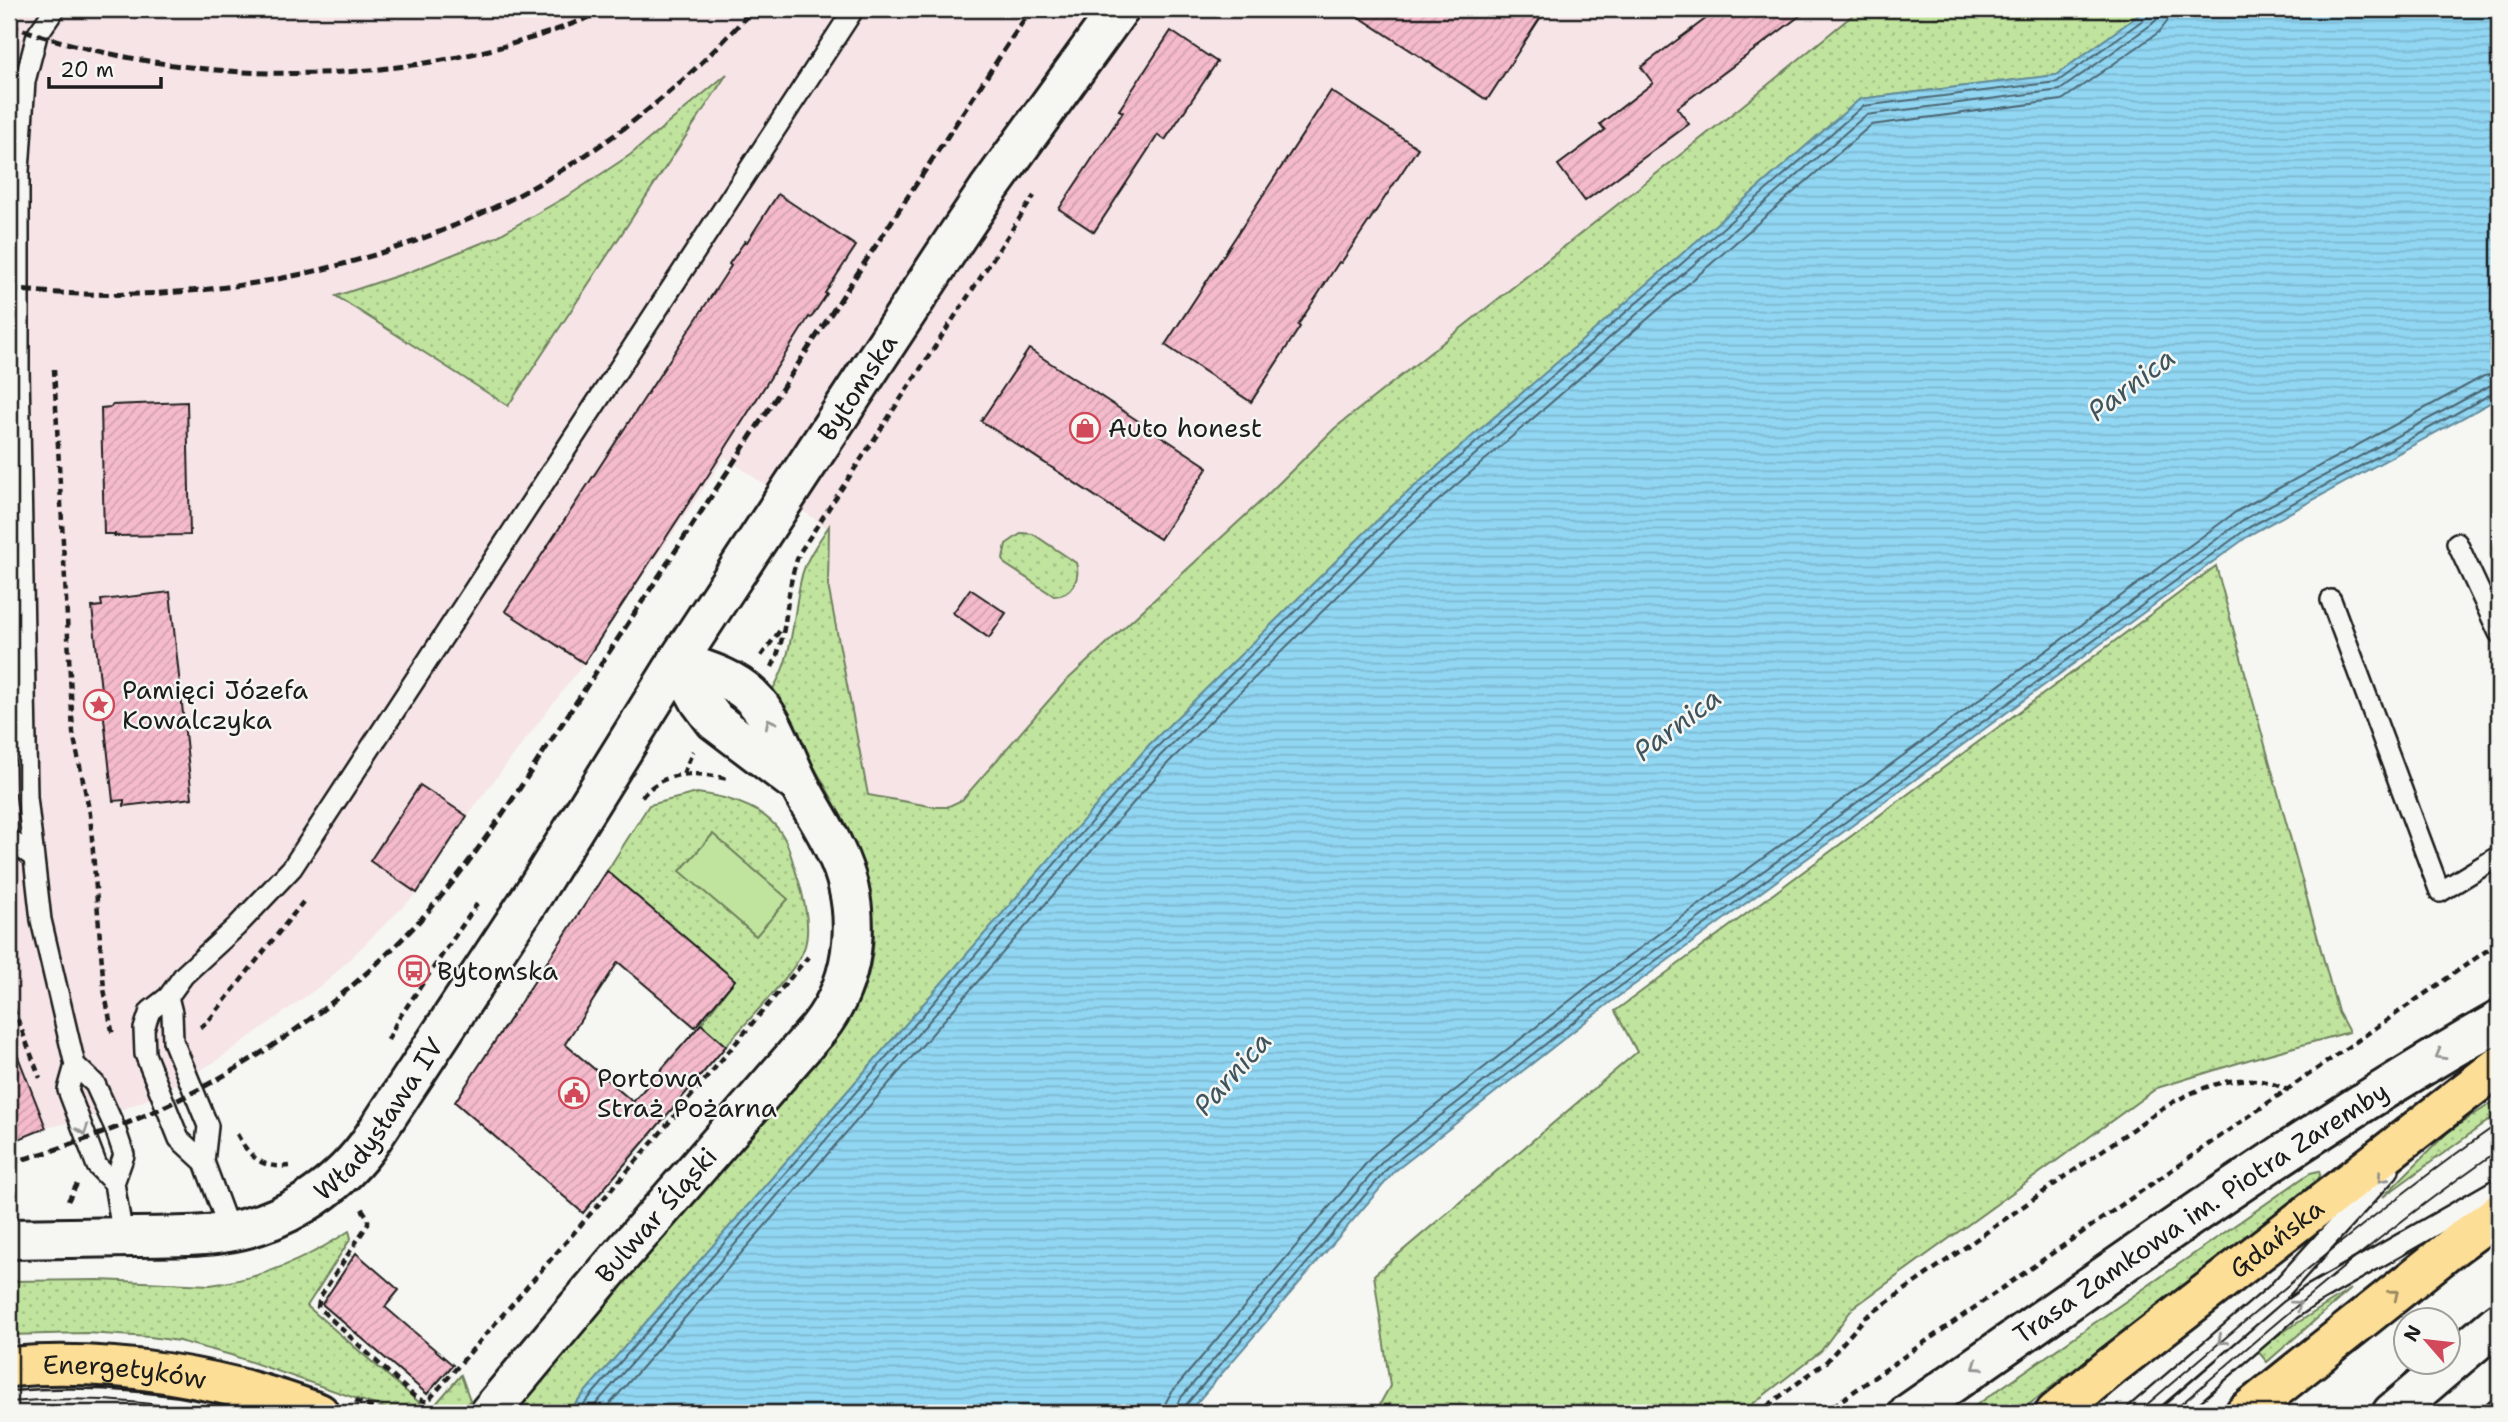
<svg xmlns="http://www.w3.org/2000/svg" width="2508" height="1422" viewBox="0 0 2508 1422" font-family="'Shantell Sans',sans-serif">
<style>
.built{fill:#f6e4e7}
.grass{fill:url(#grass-dots);stroke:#6e805d;stroke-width:2}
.pitch{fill:#c0e49e;stroke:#6e805d;stroke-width:2}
.water{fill:url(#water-rules);stroke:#628c9c;stroke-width:2}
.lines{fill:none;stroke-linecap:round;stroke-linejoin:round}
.shore{stroke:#4b6672;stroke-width:2}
.building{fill:url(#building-hatch);stroke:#1c1c1c;stroke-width:2}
.lane-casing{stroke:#1c1c1c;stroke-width:24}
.street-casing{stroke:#1c1c1c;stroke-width:44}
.secondary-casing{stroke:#1c1c1c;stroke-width:44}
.primary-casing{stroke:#1c1c1c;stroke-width:44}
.path{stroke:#1c1c1c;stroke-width:4.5;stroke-dasharray:7 5;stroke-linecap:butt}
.lane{stroke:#f6f6f2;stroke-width:19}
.street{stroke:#f6f6f2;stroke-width:38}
.secondary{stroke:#f6f6f2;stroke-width:38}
.primary{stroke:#fdde96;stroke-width:38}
.tram{stroke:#1c1c1c;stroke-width:2}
.rail{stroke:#1c1c1c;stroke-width:5;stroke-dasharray:10 5;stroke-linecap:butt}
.oneway{stroke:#949492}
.oneway2{stroke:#98875f}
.labels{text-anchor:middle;stroke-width:5;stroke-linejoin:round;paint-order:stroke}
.street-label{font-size:26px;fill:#1c1c1c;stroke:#f6f6f2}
.poi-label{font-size:26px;fill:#1c1c1c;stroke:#f6f6f2;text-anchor:start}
.water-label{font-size:28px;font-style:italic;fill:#3f545c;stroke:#f6f6f2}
</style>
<defs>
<pattern id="grass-dots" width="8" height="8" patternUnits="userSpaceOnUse" patternTransform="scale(1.75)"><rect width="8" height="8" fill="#c0e49e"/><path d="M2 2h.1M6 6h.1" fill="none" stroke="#a4c388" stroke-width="1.8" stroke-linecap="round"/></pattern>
<pattern id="water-rules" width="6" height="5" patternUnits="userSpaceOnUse" patternTransform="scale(1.75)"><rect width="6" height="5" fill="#91d6f2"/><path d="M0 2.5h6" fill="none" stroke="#7cb7cf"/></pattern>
<pattern id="building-hatch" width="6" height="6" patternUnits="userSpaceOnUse" patternTransform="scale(1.75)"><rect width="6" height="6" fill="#f5bbcc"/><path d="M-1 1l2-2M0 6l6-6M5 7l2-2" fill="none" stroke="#d1a0af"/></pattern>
</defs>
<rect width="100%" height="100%" fill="#f6f6f2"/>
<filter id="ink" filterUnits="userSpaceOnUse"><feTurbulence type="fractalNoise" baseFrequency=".0143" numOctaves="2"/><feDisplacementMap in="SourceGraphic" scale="14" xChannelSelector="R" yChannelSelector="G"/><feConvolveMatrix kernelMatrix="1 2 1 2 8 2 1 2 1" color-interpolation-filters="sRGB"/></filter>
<g filter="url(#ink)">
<path class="built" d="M9 9H1860L1742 106 1335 428 1260 502 1064 683 953 810 871 804 826 588 829 529 725 457 584 663 467 816 417 893 327 981 216 1061 148 1099 123 1109 46 1128 9 1143Z"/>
<path class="grass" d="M1860 9H2147L2056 75 1860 99 1391 507 1149 745 567 1413H511L824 1051C832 1041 843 1030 850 1018 919 902 823 791 771 692 795 655 792 615 802 575 807 557 819 541 829 526L828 585 868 795 935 807H947L962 800 1064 683 1260 502 1335 428 1742 106Z
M727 74 508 406 336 296 412 271 494 238 571 194 630 155Z
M1022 533 1033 534 1076 563C1081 579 1071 596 1054 596L1005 564 1003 559 1006 544Z
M2216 566 2338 1012 2349 1032 2251 1059 2157 1088 1853 1308 1821 1351 1741 1413H1375L1390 1386 1374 1275 1637 1052 1615 1011Z
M697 793C730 797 773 809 787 844 792 857 795 871 800 885 805 904 811 930 804 949 796 972 744 1024 726 1046L701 1024 735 980 607 871 649 805Z
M2499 1098V1113L2383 1197 2448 1132Z
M2319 1171 2320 1175 2318 1180 2018 1413H1965L2310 1173Z
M349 1231 351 1238 307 1306 421 1404 417 1410 421 1413H398L231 1355 179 1341 150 1337 86 1333 9 1335V1281L99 1280 210 1285C261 1279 307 1259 349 1231Z
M2351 1289 2267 1362 2256 1349Z
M461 1375 470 1400 460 1413H428Z"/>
<path class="pitch" d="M713 834 788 899 756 936 680 871Z"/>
<path class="water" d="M2147 9H2499V398L2251 534 1608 1004 1395 1171 1188 1413H567L1149 745 1391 507 1860 99 2056 75Z"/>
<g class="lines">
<path class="shore" d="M576 1413 1154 750 1396 512 1863 106 2057 82 2147 17 2150 9
M588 1413 1160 756 1401 519 1866 115 2060 90 2152 24 2158 18 2159 9
M602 1413 1168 763 1409 526 1871 125 2062 100 2159 32 2167 22 2169 9
M1164 1413 1166 1402 1171 1393 1375 1153 1591 984 2237 511 2484 376 2499 373
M1174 1413 1179 1400 1383 1161 1598 992 2243 520 2489 386 2499 384
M1183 1413 1185 1406 1389 1167 1603 999 2248 528 2493 393 2499 392"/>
</g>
<path class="building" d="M1347 9H1546L1487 100Z
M1719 9H1809L1677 108 1689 124 1585 201 1558 165 1605 130 1600 124 1653 83 1641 67Z
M1171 31 1217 62 1165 140 1158 135 1094 232 1059 209 1123 112 1119 110Z
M1331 91 1418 148 1341 263 1339 262 1298 325 1300 327 1251 402 1165 345Z
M778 194 856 246 825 293 827 294 811 318 809 317 702 485 701 484 584 663 505 611 731 266 729 264 745 241 747 242Z
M1029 349 1208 467 1160 539 981 421Z
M187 402 190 535 114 536 115 534H104L101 408 111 407 112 405Z
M970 589 1006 613 989 638 953 613Z
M170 592 192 798 124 806V800L113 801 92 607 102 606 101 600Z
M420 785 467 816 417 893 370 861Z
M607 871 735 980 695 1027 618 962 565 1044 633 1102 701 1024 726 1046 583 1213 455 1102Z
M9 1039H11L46 1128 9 1143Z
M356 1253 399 1290 385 1307 453 1365 427 1394 322 1304Z"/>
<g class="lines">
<g class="lane-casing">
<path id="lane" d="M55 9 37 35 25 81 19 171V369L27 797 41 920 75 1065 68 1090 97 1166 114 1183 124 1155 115 1128 95 1084 75 1065
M2457 543 2499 633
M2331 600 2440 892 2499 856
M9 839 32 856
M168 997 172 1013 173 1041 208 1126 204 1162 230 1232
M204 1162 179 1139 145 1054 144 1029 150 1011 168 997 184 975 236 927 292 868 854 9
M114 1183 123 1237
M9 1402C75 1396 142 1400 208 1413
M2137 1413 2276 1294 2389 1170
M2171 1413 2290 1310 2310 1296 2499 1188"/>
</g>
<g class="street-casing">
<g id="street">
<path d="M678 661 700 701 715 721 794 781"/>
<path id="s1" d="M9 1239C50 1238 90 1238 131 1237 161 1236 192 1238 222 1233 280 1225 333 1192 368 1145L534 893 678 661 953 242 988 190 1119 9"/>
<path id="s2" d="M489 1413 611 1267 819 1028C858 978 863 907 835 850 825 827 810 807 799 784 784 755 775 719 750 695 731 677 703 670 678 661"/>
</g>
</g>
<g class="secondary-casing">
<g id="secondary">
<path id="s3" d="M1909 1413C2103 1278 2293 1138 2499 1021"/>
<path d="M2392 1413 2499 1322"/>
</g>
</g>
<g class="primary-casing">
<g id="primary">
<path id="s4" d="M9 1367C113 1358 222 1377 319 1413"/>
<path id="s5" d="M2055 1413 2112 1366 2499 1066"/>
<path d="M2245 1413 2454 1246 2499 1213"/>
</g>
</g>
<path class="path" d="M54 369 73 733 90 814 104 989 113 1036
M761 656 781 629
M772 667C790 632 784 588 800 552L1034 196
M683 774 693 751
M642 797C663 770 697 771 727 779
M9 997 40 1078
M200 1027 207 1023 303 902
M388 1040 397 1021 477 904
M237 1134C250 1158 262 1169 291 1166
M68 1201 77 1184
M362 1209 368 1218V1224L320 1297 318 1307 416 1398 427 1402 651 1144 808 957
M355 1401 385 1413
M424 1413 421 1411 425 1402
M1758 1413 1827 1361 1865 1318 2161 1109C2199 1087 2244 1067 2287 1090
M1823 1413 2499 942
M2478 1413 2499 1395"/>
<use href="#lane" class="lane"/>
<use href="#street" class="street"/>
<use href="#secondary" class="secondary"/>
<use href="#primary" class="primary"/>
<path class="tram" d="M9 1402C75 1396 142 1400 208 1413
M2137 1413C2255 1312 2372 1212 2499 1123
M2171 1413C2278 1321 2383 1230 2499 1150"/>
<path class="rail" d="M9 25C198 92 424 92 608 9
M9 289C291 319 564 224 753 9
M9 1163C170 1121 321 1033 431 908 462 873 488 835 514 797L1031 9"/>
</g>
<defs><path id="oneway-chevron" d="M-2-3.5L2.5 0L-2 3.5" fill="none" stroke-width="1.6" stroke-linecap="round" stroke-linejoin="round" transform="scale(1.75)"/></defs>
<g class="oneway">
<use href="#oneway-chevron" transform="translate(770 723) rotate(-118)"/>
<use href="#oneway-chevron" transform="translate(2440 1055) rotate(150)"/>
<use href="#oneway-chevron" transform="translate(83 1130) rotate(70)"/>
<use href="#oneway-chevron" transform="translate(2382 1178) rotate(132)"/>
<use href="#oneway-chevron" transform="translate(2297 1305) rotate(-37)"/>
<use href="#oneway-chevron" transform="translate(2222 1340) rotate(139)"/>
<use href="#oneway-chevron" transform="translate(1977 1366) rotate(145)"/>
</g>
<use class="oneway2" href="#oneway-chevron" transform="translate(2394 1294) rotate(-39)"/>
</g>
<defs>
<g id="shop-ring" transform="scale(1.575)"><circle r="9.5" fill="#f6f6f2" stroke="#d1495b" stroke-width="1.5"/><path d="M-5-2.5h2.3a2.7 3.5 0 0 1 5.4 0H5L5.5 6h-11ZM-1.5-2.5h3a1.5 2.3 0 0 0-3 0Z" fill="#d1495b"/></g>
<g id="sight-ring" transform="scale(1.575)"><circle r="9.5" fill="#f6f6f2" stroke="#d1495b" stroke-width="1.5"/><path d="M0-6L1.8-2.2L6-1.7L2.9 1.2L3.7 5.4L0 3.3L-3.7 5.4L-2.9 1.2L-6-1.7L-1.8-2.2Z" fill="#d1495b"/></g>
<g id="bus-ring" transform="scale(1.575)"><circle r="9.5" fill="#f6f6f2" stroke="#d1495b" stroke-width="1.5"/><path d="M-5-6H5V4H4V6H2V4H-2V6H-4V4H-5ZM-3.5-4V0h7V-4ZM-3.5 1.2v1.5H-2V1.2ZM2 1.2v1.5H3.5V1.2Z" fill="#d1495b"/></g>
<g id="civic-ring" transform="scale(1.575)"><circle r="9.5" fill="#f6f6f2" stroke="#d1495b" stroke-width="1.5"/><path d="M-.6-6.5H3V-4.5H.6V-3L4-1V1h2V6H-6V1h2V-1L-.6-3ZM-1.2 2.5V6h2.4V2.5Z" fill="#d1495b"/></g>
</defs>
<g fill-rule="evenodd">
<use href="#shop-ring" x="1085" y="428"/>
<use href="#sight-ring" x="99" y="705"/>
<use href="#bus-ring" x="414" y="971"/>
<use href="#civic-ring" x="574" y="1093"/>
</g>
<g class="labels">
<g class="street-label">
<text dy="9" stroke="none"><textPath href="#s1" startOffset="1290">Bytomska</textPath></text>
<text dy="9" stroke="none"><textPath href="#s1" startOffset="415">Władysława IV</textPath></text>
<text dy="9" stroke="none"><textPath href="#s3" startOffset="354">Trasa Zamkowa im. Piotra Zaremby</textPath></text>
<text dy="9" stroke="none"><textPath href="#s2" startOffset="259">Bulwar Śląski</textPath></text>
<text dy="9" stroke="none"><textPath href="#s5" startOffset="282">Gdańska</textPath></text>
<text dy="9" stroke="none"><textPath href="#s4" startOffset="116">Energetyków</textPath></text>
</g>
<g class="poi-label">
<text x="1108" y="437">Auto honest</text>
<text x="122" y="699">Pamięci Józefa<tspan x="122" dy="30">Kowalczyka</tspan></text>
<text x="437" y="980">Bytomska</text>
<text x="597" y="1087">Portowa<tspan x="597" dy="30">Straż Pożarna</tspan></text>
</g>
<g class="water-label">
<text transform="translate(2131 384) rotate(-37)" y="10">Parnica</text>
<text transform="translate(1677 724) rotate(-37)" y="10">Parnica</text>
<text transform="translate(1232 1073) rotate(-48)" y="10">Parnica</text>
</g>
</g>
<rect width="2508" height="1422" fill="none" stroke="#f6f6f2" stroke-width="35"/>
<rect x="18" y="18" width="2473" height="1387" fill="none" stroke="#1c1c1c" stroke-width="2.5" filter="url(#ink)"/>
<g transform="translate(2427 1341) rotate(298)"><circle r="33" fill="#f6f6f2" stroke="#9f9f9c" stroke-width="2"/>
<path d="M0-5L12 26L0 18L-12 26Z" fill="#d1495b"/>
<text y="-10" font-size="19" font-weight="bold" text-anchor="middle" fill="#1c1c1c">N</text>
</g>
<path d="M49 77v10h112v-10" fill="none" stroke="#1c1c1c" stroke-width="3.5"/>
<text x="60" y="77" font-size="21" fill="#1c1c1c" stroke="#f6f6f2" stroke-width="5" paint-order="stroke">20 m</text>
</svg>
